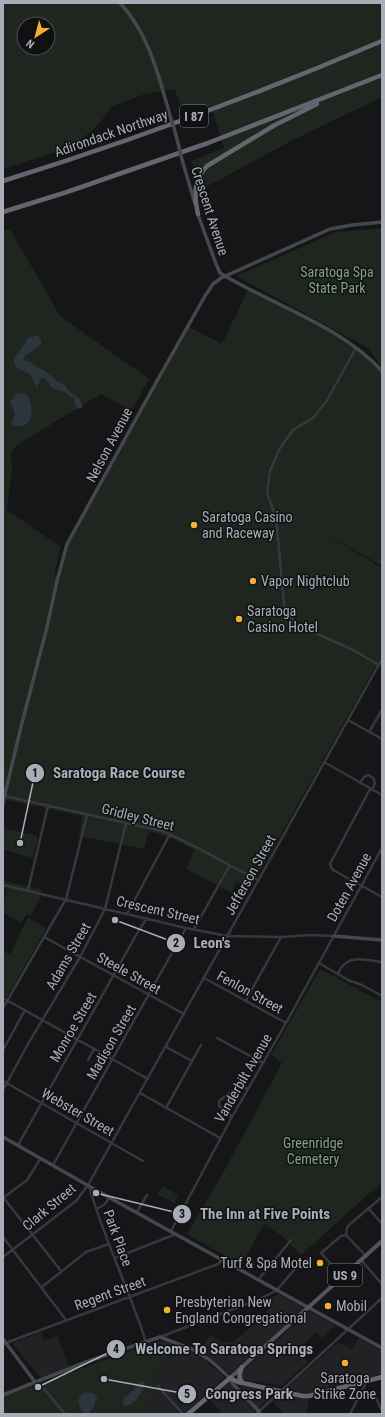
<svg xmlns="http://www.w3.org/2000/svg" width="385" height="1417" viewBox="0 0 385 1417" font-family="'Roboto Condensed',sans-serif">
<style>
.built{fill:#222225}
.green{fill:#1e261f;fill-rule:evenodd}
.water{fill:#2c353c}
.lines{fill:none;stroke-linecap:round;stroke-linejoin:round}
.street{stroke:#37383d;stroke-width:2.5}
.secondary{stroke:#45474d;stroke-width:3.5}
.primary{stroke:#53555c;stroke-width:4}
.highway{stroke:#63666e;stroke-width:4.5}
.secondary-bridge{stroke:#45474d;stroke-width:3.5}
.poi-dot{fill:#f2b134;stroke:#111113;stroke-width:1.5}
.labels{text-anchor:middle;stroke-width:3;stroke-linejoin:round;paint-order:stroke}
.shield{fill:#111113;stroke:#7b7e86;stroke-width:1}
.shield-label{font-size:13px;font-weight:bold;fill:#a8adb8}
.street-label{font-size:14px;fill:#a8adb8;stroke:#111113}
.park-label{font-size:14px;fill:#7fa381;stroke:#111113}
.poi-label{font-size:14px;fill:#a8adb8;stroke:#111113;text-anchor:start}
.leader{fill:none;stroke:#a8adb8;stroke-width:1.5}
.callout-dot{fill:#a8adb8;stroke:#111113;stroke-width:1.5}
.mark-label{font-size:12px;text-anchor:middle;font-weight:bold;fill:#111}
.callout-label{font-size:15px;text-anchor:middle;font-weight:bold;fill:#a8adb8;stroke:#111113;stroke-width:3;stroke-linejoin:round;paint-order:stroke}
</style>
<rect width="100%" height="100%" fill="#161618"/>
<path class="built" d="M279 1294 303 1307 304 1309 230 1374 200 1350 210 1335 222 1342H233L255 1324 269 1309 265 1300Z
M309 1311 335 1325 322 1338 316 1332 298 1350 308 1362 282 1386 246 1380 243 1379 241 1376 242 1372Z
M41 1332 44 1341 58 1336 69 1367 43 1377 39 1376 13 1345V1343Z
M359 1338 382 1351V1374L306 1394 288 1389V1387L338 1342 352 1349Z
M180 1346 195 1353 225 1377 184 1414H140L156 1391 155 1371Z
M230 1382 256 1410 252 1414H223L210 1400Z
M238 1385 274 1392V1393L258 1408Z
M281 1393 309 1399 306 1414H284L272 1401Z"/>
<path class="green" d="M3 3H382V97L293 140 206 187 191 161 224 148 211 106 183 114 175 89 142 95 111 107 99 124 74 146 3 169ZM24 24H48V48H24Z
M382 228V367L368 348 236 276 336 232Z
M10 229 60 316 149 379 131 411 101 394 17 445 11 453 12 470 7 510 61 547 54 575 59 577 67 544 187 326 222 344 249 288 317 323 365 354 382 371V566L317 529 382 568V655L250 889 236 882 232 893 186 869 194 850 174 839 149 831 144 849 79 836 82 816 6 800 3 818V231Z
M3 828 38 836 33 858 3 850Z
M3 881 41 889V896L31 916 27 914 21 923 3 912V904L8 889 3 888Z
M28 917 46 928 7 997 3 995V951L10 955Z
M320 969 382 1002V1182L301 1255 282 1236 264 1224 241 1265 187 1234 223 1173 282 1063 271 1055Z
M162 1186 178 1195 174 1203 157 1194Z
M156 1341 167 1342 180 1346 155 1371 156 1391 140 1414H3V1397Z"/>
<path class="water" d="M38 336 41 340V345L24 357 23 360 31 362 36 367 42 369 50 375 56 381 65 385 69 391 80 399 83 407 78 409 75 405 74 399C70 396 67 393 62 391 57 389 55 390 50 386V383L44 378H41L37 388 30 374 17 368 14 363C15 354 17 355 21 349 28 341 24 336 38 336Z
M25 393C31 397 34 416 29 422 25 426 19 427 14 426L11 422C18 414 13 410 10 402L17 394Z
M142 1381 145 1383C142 1392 135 1407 124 1405L123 1401 124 1398 135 1389 137 1384Z
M85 1392 93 1393 98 1398 95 1401V1404L89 1414H84C78 1406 75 1398 85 1392Z"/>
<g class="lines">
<path class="street" d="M356 348 326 402 313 418 293 430 280 448 270 471 267 493 276 518 284 604 290 618 298 625 353 650 379 665
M348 720 382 739
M369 732 382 710
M324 762 382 795
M360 783 364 777 369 775 373 778 375 783 372 790
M370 789 330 864 332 869 335 871 382 897
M5 796 162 831C195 845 226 864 258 880
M3 885 186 928 227 936 281 937 311 935 334 936
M28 890 48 806
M127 914 170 834
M194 929 230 865
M44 937 184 1014
M319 963 348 980 362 985 382 996
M338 973C340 970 342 965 346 963 355 956 372 961 382 962
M204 978 286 1023
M3 998 148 1079
M246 1000 281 937
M3 1008 66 899 87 815
M217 1038 263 1063
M166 1047 192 1061
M3 1050 25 1010
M88 1060 94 1049
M3 1081 143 1161
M3 1090 28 1044 80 957 105 909 126 823
M140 1093 220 1138
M166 1108 201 1045
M232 1117 219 1106V1101L238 1087 241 1086 248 1089
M18 1145 139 930 147 918
M53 1165 186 928
M89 1186C104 1239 129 1289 146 1342
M3 1197 61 1271
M3 1198 27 1180 41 1158
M97 1209 105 1204 109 1198
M369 1209 382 1224
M137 1212 147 1195
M171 1231 232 1117 286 1023 382 848
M346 1235 347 1228 349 1225 382 1197
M346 1235 366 1256
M3 1237 66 1320
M3 1257 76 1201 88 1185 382 659
M115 1258 176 1234
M361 1260 382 1284
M342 1277 321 1253 341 1236 346 1235
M258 1280 291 1240
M42 1287 86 1252 109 1244
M160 1337 260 1299 277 1290 300 1263
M3 1344 218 1264 222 1260
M158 1386 183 1414
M44 1389 65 1414
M375 1395 382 1411
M256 1414 382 1298
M350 1414 365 1385V1382"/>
<path class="secondary" d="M120 3C150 35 159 78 171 119
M174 128 179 147
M181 156 195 204
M197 212 216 264 220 273C274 306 338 324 382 371
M3 802 21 727 47 627 57 581 67 544 158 379 205 296 213 284 221 278 330 229 352 225 382 222
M334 936 382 940
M3 1137 110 1198 382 1348
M3 1339 35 1382
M3 1395 86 1362 160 1337 194 1350 211 1361 230 1378 233 1384 257 1409 260 1414"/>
<path class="primary" d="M230 1378 382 1241"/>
<path class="highway" d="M3 181C132 141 258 94 382 41
M3 212 67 192 208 143 382 75
M198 214C194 195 193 180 207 166L275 125 317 104
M242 1367C239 1374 238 1378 243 1383
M188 1414 230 1378 238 1382 303 1396H309L382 1377"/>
<path class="secondary-bridge" d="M171 119 174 128
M179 147 181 156"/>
</g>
<g class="poi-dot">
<circle cx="194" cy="525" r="4"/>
<circle cx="253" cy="581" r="4"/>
<circle cx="239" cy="619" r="4"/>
<circle cx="320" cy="1263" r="4"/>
<circle cx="328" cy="1306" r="4"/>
<circle cx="167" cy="1310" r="4"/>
<circle cx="345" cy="1363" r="4"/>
</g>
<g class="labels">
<g class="shield">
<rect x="180" y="105" width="28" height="22" rx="3"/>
<rect x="328" y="1264" width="34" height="22" rx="3"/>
</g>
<g class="shield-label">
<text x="194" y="121">I 87</text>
<text x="345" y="1280">US 9</text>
</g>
<g class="street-label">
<text transform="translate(111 133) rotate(-19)" y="5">Adirondack Northway</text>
<text transform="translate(210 211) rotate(72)" y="5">Crescent Avenue</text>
<text transform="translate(109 445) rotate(-62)" y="5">Nelson Avenue</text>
<text transform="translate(138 817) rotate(14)" y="5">Gridley Street</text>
<text transform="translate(250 875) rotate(-61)" y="5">Jefferson Street</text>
<text transform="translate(349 887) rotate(-61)" y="5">Doten Avenue</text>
<text transform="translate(158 910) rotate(13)" y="5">Crescent Street</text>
<text transform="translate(68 956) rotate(-60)" y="5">Adams Street</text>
<text transform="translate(129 973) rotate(29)" y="5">Steele Street</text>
<text transform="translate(250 992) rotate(29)" y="5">Fenlon Street</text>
<text transform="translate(73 1027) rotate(-60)" y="5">Monroe Street</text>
<text transform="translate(111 1042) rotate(-60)" y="5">Madison Street</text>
<text transform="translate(243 1078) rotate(-60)" y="5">Vanderbilt Avenue</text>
<text transform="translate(78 1112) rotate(30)" y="5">Webster Street</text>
<text transform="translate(49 1207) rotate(-40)" y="5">Clark Street</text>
<text transform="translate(118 1238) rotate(70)" y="5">Park Place</text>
<text transform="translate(110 1293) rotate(-20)" y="5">Regent Street</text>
</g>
<g class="park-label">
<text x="337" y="277">Saratoga Spa<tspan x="337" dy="16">State Park</tspan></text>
<text x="313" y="1148">Greenridge<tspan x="313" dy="16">Cemetery</tspan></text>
</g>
<g class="poi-label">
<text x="202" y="522">Saratoga Casino<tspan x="202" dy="16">and Raceway</tspan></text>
<text x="261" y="586">Vapor Nightclub</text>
<text x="247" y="616">Saratoga<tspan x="247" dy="16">Casino Hotel</tspan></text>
<text x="312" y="1268" text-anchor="end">Turf &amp; Spa Motel</text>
<text x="175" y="1307">Presbyterian New<tspan x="175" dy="16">England Congregational</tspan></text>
<text x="336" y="1311">Mobil</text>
<text x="345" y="1383" text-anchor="middle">Saratoga<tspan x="345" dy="16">Strike Zone</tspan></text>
</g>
</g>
<path class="leader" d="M20 843L35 773M115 920L176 943M96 1193L182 1214M38 1387L116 1349M104 1379L187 1394"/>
<g class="callout-dot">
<circle cx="20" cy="843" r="4"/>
<circle cx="115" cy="920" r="4"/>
<circle cx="96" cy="1193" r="4"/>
<circle cx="38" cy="1387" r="4"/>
<circle cx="104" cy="1379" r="4"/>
<circle cx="35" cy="773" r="10"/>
<circle cx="176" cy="943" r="10"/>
<circle cx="182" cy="1214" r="10"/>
<circle cx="116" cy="1349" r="10"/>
<circle cx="187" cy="1394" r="10"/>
</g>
<g class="mark-label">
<text x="35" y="777">1</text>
<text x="176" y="947">2</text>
<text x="182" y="1218">3</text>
<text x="116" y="1353">4</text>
<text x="187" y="1398">5</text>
</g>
<g class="callout-label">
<text x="119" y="778">Saratoga Race Course</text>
<text x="212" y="948">Leon's</text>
<text x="265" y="1219">The Inn at Five Points</text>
<text x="224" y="1354">Welcome To Saratoga Springs</text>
<text x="249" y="1399">Congress Park</text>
</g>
<rect width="385" height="1417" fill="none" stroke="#a8adb8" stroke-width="8"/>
<g transform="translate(36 36) rotate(216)"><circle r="19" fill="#111113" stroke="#4d4f55"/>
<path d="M0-3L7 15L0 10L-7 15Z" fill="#f2b134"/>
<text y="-6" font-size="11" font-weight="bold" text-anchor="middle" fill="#a8adb8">N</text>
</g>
</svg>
